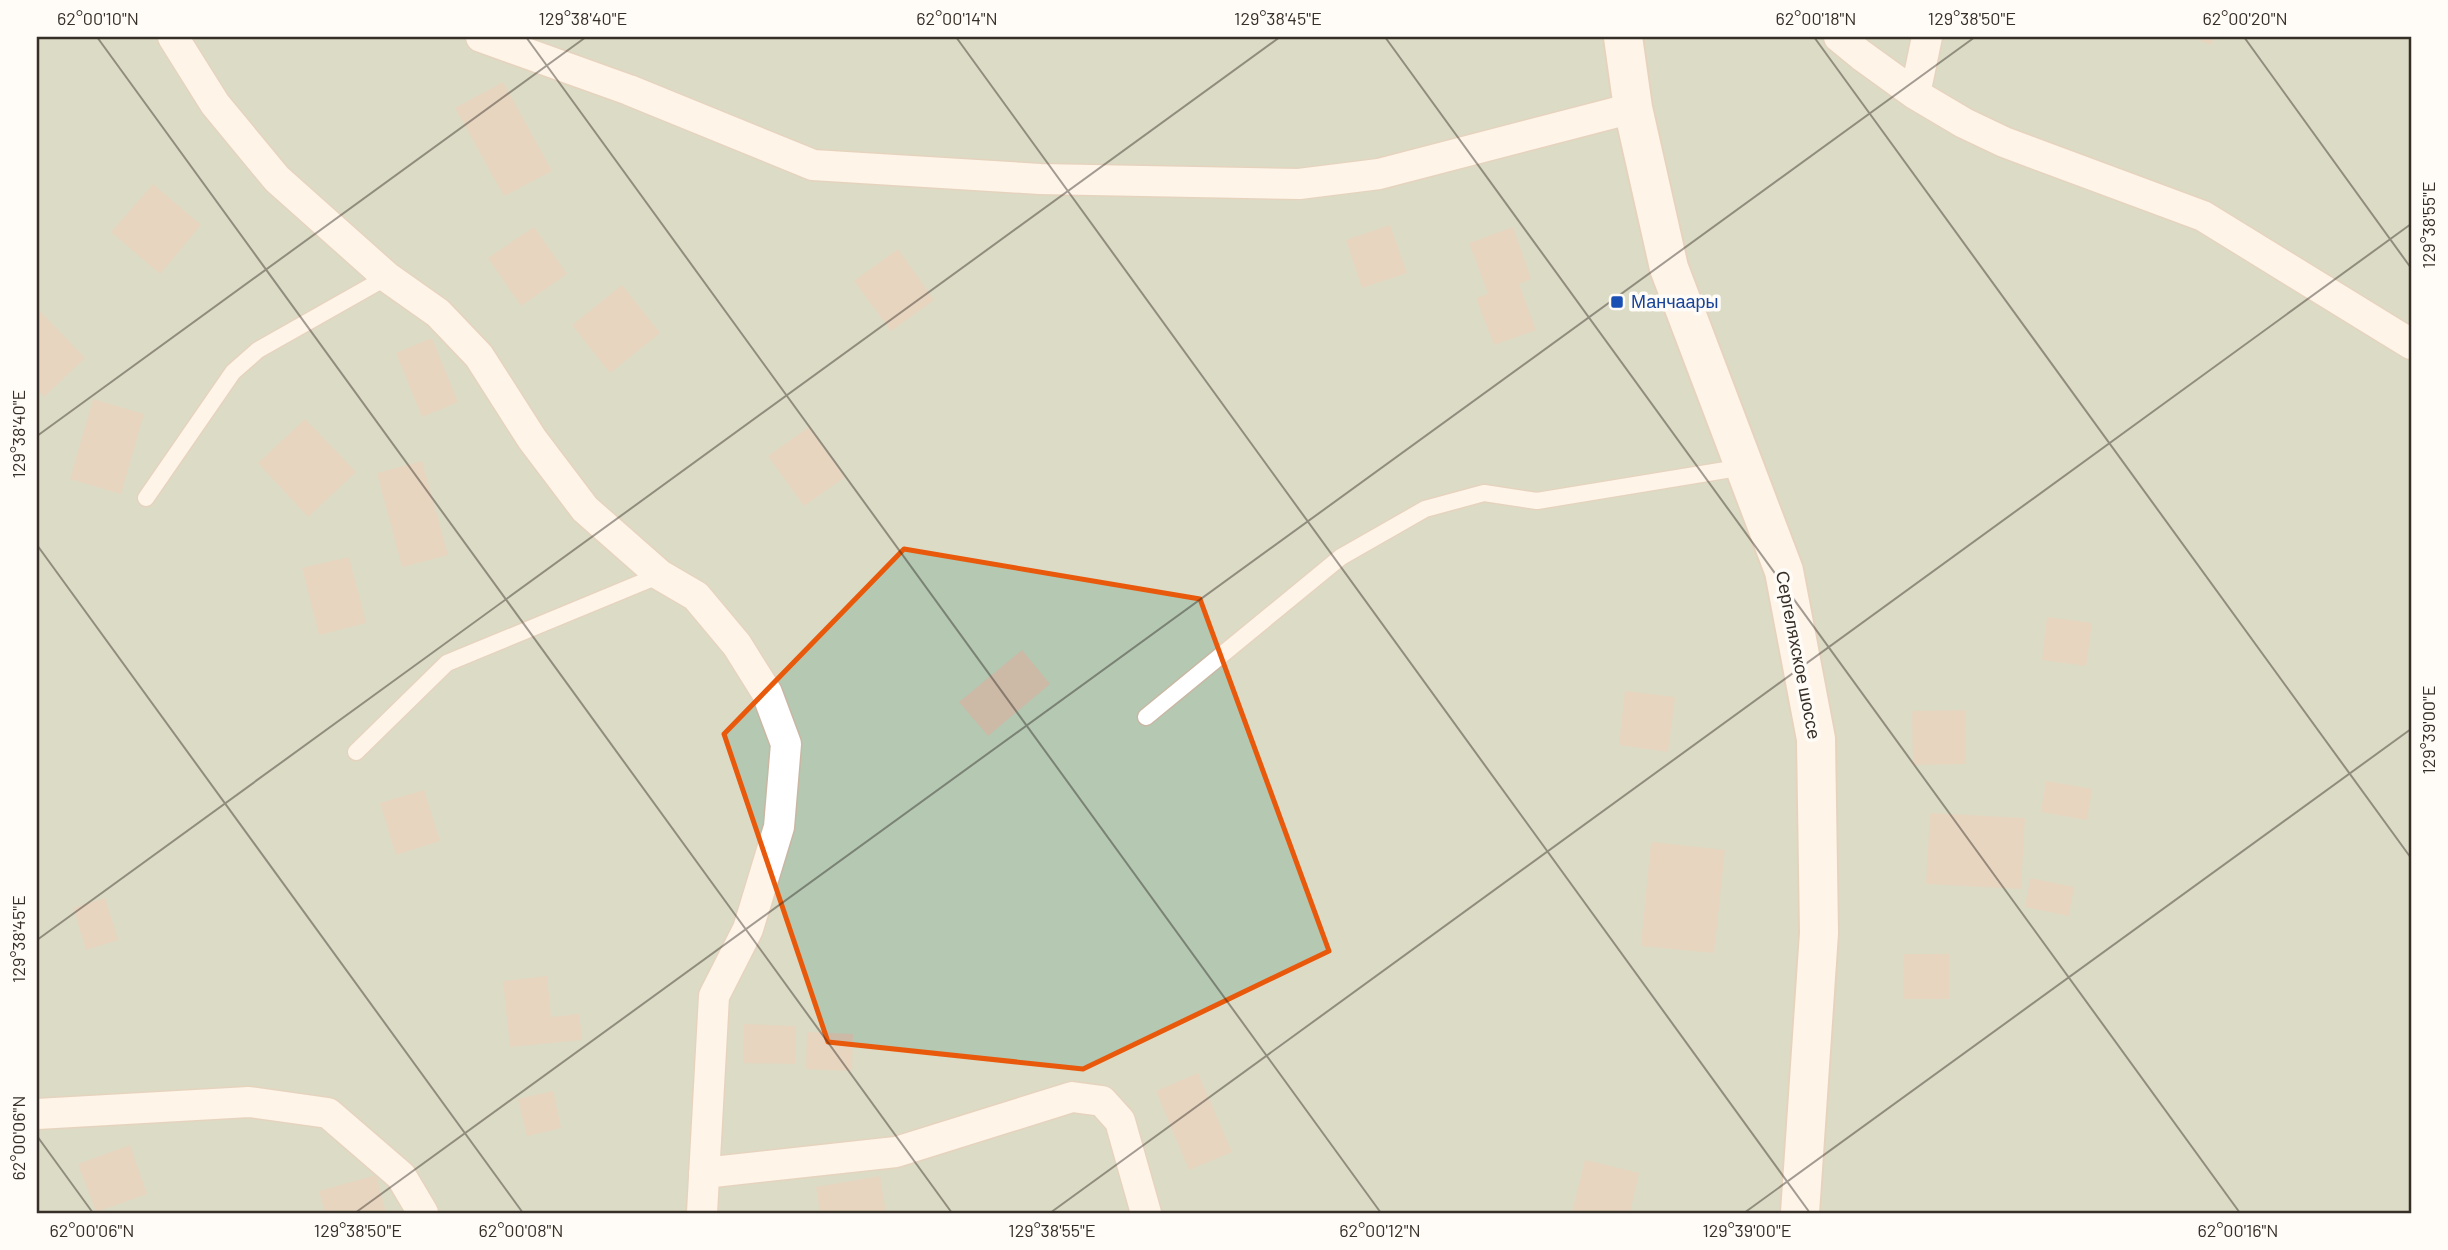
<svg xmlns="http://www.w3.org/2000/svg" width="2448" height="1250" viewBox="0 0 2448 1250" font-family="Barlow,sans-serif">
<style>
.green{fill:#b4c8b2}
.building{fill:#ccbaa7}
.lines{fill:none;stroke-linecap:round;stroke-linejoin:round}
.service-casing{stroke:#c9b7a3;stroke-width:19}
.minor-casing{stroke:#c9b7a3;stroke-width:33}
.secondary-casing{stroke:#c9b7a3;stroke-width:42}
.service{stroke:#fff;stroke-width:16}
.minor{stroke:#fff;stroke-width:30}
.secondary{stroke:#fff;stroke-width:38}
.marked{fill:none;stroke:#e8590c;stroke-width:5;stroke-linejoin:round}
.ticks{fill:none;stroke:#362f27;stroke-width:2;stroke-opacity:0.45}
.transit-dot{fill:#1a4fb4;stroke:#fffbf7;stroke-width:2.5}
.labels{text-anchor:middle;stroke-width:7;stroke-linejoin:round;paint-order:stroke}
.transit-label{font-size:18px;fill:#164399;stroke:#fffbf7;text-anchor:start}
.street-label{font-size:18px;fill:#362f27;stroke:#fffbf7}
.neatline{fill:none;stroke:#362f27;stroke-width:2.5}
.ticks-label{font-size:18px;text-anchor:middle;fill:#362f27}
</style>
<rect width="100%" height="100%" fill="#feebd6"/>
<path class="green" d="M37 37H2411V1213H37Z"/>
<path class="building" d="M2192 37H2215L2211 45Z
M503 82 552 171 504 196 455 108Z
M153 184 201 225 160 274 111 232Z
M1390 225 1407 273 1362 288 1346 240Z
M534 227 567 274 521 306 488 258Z
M1513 227 1531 279 1519 284 1536 330 1494 345 1476 298 1488 294 1469 243Z
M898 249 934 300 891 331 854 281Z
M622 285 660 333 610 373 572 325Z
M39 310 85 358 44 397 37 389V312Z
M432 338 458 402 422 417 396 353Z
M93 399 144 414 121 494 70 479Z
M305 419 356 472 308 517 258 463Z
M809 427 845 477 804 506 768 456Z
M422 461 448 555 402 567 377 473Z
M349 557 366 623 319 635 302 568Z
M2047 617 2092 623 2086 666 2042 660Z
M1022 650 1050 684 988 736 959 702Z
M1625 691 1675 697 1668 752 1619 745Z
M1965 710 1966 764 1913 765 1912 711Z
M2046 781 2092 789 2087 820 2041 812Z
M424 790 440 841 396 855 380 803Z
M1930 813 2025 818 2021 889 1926 884Z
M1651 842 1725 850 1714 953 1641 946Z
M2030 878 2074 887 2069 916 2025 907Z
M105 898 118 940 86 950 73 908Z
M1904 954H1949V999H1903Z
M547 976 551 1017 579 1014 582 1040 510 1047 503 981Z
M744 1024 796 1026 795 1064 743 1063Z
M807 1032 853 1034 852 1071 806 1069Z
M1198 1073 1232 1152 1189 1170 1156 1091Z
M553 1091 561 1128 527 1136 518 1099Z
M130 1145 147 1194 96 1212 78 1164Z
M1585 1160 1639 1173 1630 1213H1572Z
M376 1175 386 1213H325L319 1191Z
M880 1176 886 1213H820L816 1187Z"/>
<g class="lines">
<g class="service-casing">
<path id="service" d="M146 498 233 372 258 350 387 277
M1146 717 1341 557 1425 509 1484 493 1537 501 1744 467
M356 752 447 663 660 575"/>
</g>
<g class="minor-casing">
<path id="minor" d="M173 37 215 104 277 179 387 277 438 313 479 356 532 439 585 509 660 575 696 596 737 645 767 693 786 744 779 827 748 929 714 996 702 1213
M481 37 629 90 813 165 1040 179 1299 184 1379 174 1633 108
M1839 37 1861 55 1915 94 1964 123 2004 142 2203 216 2411 344
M1915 94 1927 37
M37 1114 249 1102 328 1113 401 1176 423 1213
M704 1173 896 1152 1072 1097 1102 1101 1120 1121 1146 1213"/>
</g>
<g class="secondary-casing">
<path id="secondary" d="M1623 37 1633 108 1669 268 1784 571 1816 739 1819 933 1800 1213"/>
</g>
<use href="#service" class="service"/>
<use href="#minor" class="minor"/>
<use href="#secondary" class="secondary"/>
</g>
<path d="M0 0H2448V1250H0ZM904 549 1200 599 1329 951 1083 1069 828 1042 724 734Z" fill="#feebd6" fill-opacity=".55" fill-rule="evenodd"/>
<path class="marked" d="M904 549 1200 599 1329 951 1083 1069 828 1042 724 734Z"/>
<path class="ticks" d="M97 37 952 1213M526 37 1381 1213M956 37 1810 1213M1385 37 2240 1213M1814 37 2411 858M2244 37 2411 268M37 436 586 37M37 545 523 1213M37 940 1280 37M37 1136 93 1213M355 1213 1975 37M1050 1213 2411 224M1744 1213 2411 729"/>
<rect class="transit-dot" x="1610" y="295" width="14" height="14" rx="3.5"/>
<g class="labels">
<g class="transit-label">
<text x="1631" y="308">Манчаары</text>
</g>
<g class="street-label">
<text transform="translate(1798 655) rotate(79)" y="6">Сергеляхское шоссе</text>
</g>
</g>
<rect width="2448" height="1250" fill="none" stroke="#fffbf7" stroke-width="77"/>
<rect x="38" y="38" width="2372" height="1174" class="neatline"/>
<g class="ticks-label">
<text x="98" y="25">62°00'10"N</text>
<text x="583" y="25">129°38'40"E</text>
<text x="957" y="25">62°00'14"N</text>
<text x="1278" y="25">129°38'45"E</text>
<text x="1816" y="25">62°00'18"N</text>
<text x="1972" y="25">129°38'50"E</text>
<text x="2245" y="25">62°00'20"N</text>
<text transform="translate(2429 225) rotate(-90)" y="6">129°38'55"E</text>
<text transform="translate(19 434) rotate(-90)" y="6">129°38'40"E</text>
<text transform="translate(2429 730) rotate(-90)" y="6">129°39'00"E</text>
<text transform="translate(19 939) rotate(-90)" y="6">129°38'45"E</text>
<text transform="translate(19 1138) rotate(-90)" y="6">62°00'06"N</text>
<text x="92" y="1237">62°00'06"N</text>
<text x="358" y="1237">129°38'50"E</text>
<text x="521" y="1237">62°00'08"N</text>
<text x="1052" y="1237">129°38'55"E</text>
<text x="1380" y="1237">62°00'12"N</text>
<text x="1747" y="1237">129°39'00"E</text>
<text x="2238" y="1237">62°00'16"N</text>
</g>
</svg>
